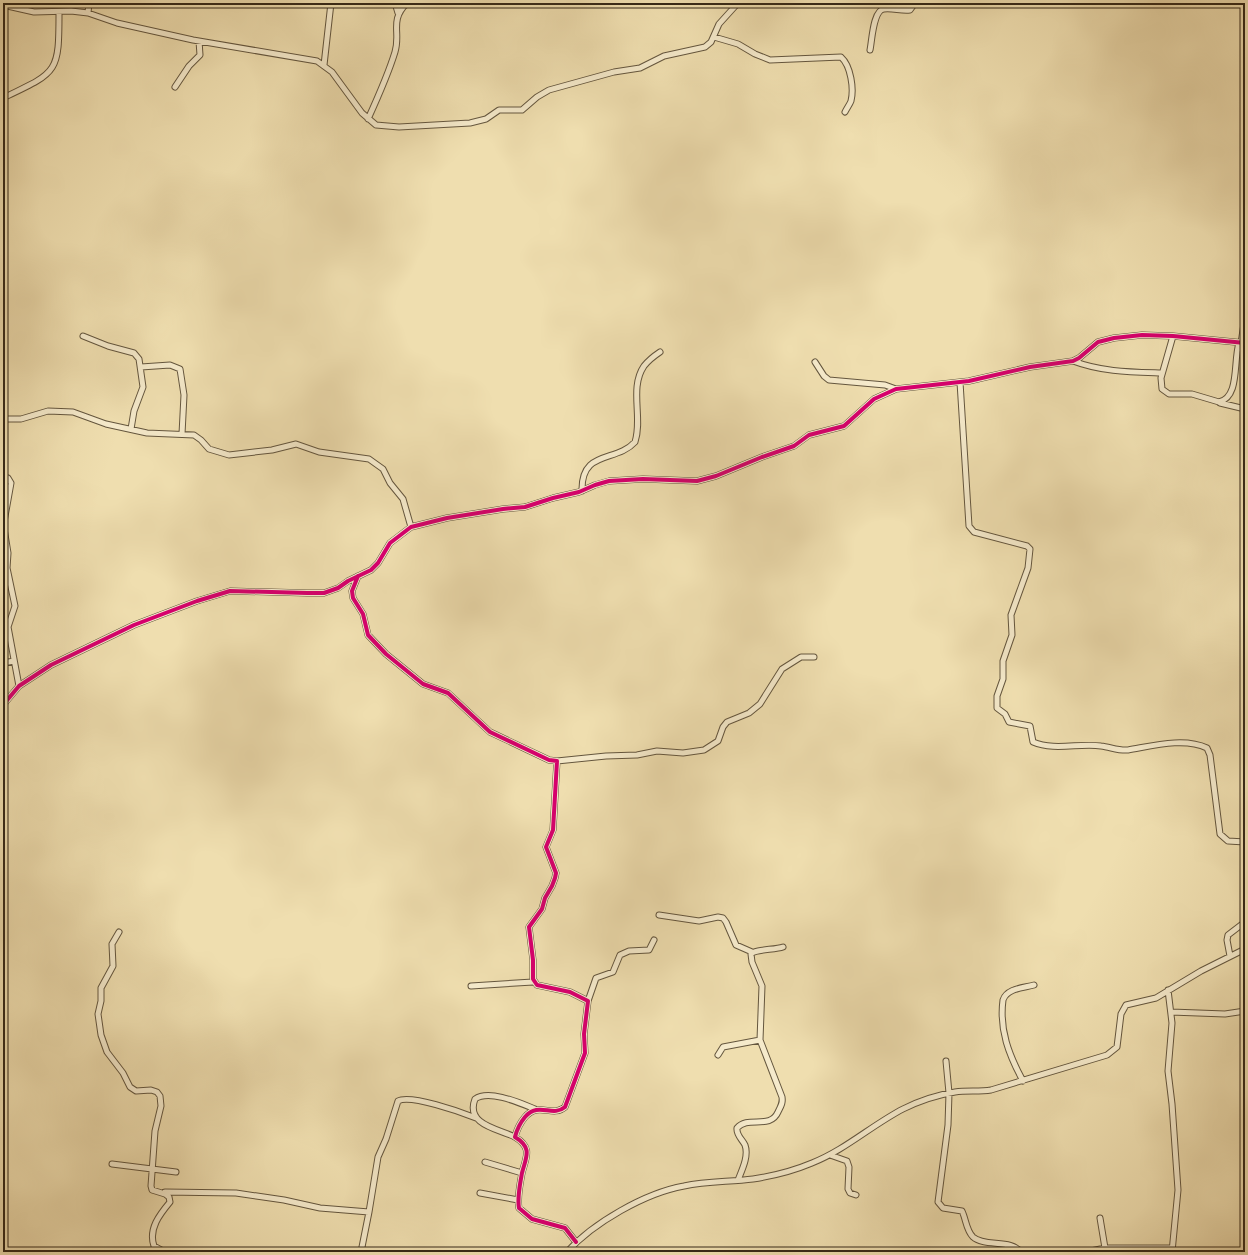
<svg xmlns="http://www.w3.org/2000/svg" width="1248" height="1255" viewBox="0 0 1248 1255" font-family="'Old Standard TT',serif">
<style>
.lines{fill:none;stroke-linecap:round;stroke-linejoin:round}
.minor-casing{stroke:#64563e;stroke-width:7}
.minor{stroke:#f5eacb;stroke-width:5}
.cycleway-casing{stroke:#f5eacb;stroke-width:6}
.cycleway{stroke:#d6006c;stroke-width:4}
</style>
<rect width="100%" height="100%" fill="#efdeaf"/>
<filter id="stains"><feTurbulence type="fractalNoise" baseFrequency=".005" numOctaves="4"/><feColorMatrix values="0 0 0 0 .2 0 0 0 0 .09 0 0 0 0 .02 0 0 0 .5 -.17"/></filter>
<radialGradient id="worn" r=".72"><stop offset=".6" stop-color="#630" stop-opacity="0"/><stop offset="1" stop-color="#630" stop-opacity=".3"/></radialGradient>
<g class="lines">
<g class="minor-casing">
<path id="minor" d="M395 3 398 13
M3 5 34 12 71 11 88 13 117 23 193 40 317 61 332 72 362 113 376 125 399 127 470 123 486 119 499 110H522L537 97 549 90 614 72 640 68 664 56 705 47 711 42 719 24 738 3
M88 13 89 3
M714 37 738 44 755 54 770 60 841 57C851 66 854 89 851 101 850 104 847 108 845 112
M870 50C872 41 873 10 884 9 893 8 901 11 910 10L915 3
M324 65 331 3
M175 87 189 66 200 55 199 41
M3 98C58 72 59 73 59 12
M368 119C378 97 388 75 395 52 401 32 389 21 407 3
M83 336 108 346 134 353 139 359 143 387 134 411 131 429
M1173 336 1161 378 1162 389 1169 394H1192L1219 402C1240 397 1233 362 1239 343
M1241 343 1245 317
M1073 361C1102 372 1131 372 1162 373
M815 362 824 376 829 380 885 385 896 389
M141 367 170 365 180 369 184 395 182 434
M960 382 969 526 974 532 1027 546 1030 549 1028 568 1011 615 1012 635 1003 661V679L997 696V708L1005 714 1009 722 1030 726 1033 742C1054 751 1079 743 1101 746 1110 747 1119 751 1128 750 1152 746 1184 737 1207 748L1210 755 1220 834 1228 841 1245 842
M1220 403 1245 409
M3 419H21L48 411 73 412 106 424 147 433 194 435 201 440 209 449 229 455 272 450 296 444 319 452 369 459 383 469 390 483 403 499 411 527
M3 477 8 478 11 483 4 522
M582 491C581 449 616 463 635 442 643 418 629 388 644 366 648 361 654 356 660 352
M3 522 8 553 7 568 15 606 8 627 19 686
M358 576 352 591 353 598 363 614 368 635 386 654 423 684 448 693 490 732 549 760 557 761 553 830 546 847 556 873 555 878 552 886 545 898 542 909 529 927 533 960V979L537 985 570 992 588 1001 584 1034 585 1053 565 1107C552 1118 539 1101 525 1117 520 1123 517 1129 515 1137 533 1148 526 1157 522 1173 520 1184 517 1198 519 1208L532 1219 565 1228 576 1242
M3 663 14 661
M3 705 19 686 51 665 134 625 197 601 230 591 307 593H324L338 588 348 581 371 570 378 563 390 543 411 527 447 518 503 509 525 507 553 498 579 492 595 485 609 481 643 479 697 481 716 476 762 457 794 446 809 435 844 426 874 399 896 389 969 381 1030 367 1073 361 1079 358 1098 342 1114 338 1142 335 1173 336 1245 343
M557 761 606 756 637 755 657 751 683 753 704 750 718 741 723 727 727 722 749 713 760 704 782 669 801 657H814
M659 915 699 921 718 917 723 918 726 922 736 945 752 952
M119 932 112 944 113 966 101 988V1001L98 1014 101 1035 107 1052 123 1073 130 1087 136 1091 151 1090 157 1092 160 1096 161 1106 155 1131 151 1186 152 1190 165 1194 169 1197 170 1202C160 1214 148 1229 154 1246L165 1252
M1230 956 1227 940 1228 935 1245 922
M471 986 533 982
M1168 990 1172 1023 1168 1071 1172 1104 1178 1190 1172 1252
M588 1001 596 978 613 972 620 955 629 951 649 950 654 940
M1171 1012 1225 1014 1245 1011
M718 1055 723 1047 760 1040
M946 1061 949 1093 948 1125 938 1202 943 1208 962 1211C966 1219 966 1230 973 1237 984 1247 1013 1239 1020 1252
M1023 1081C1009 1055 999 1030 1003 1000 1007 988 1024 988 1034 985
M515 1137C499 1129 465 1125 475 1099 489 1089 520 1103 535 1109
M830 1155 847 1161 849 1167 848 1189 850 1193 856 1195
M485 1162 522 1173
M112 1164 176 1172
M738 1180C742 1170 749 1156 745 1145 742 1139 736 1135 737 1128 748 1115 770 1130 778 1112 781 1106 783 1103 782 1097L760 1040 762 986 752 962 751 954C755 949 775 950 783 947
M165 1192 236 1193 284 1200 320 1208 369 1212 361 1252
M480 1193 518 1200
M369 1212 378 1157 386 1139 398 1101C410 1094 461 1112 476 1118
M1100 1218 1105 1248
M567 1252C593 1223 645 1193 684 1186 707 1181 730 1182 753 1179 773 1176 793 1171 812 1163 845 1150 872 1125 903 1109 919 1101 937 1095 955 1092 967 1090 979 1092 991 1090L1107 1055 1117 1047 1121 1014 1126 1005 1156 998 1201 971 1245 949
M1086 1252 1105 1248H1171"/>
</g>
<use href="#minor" class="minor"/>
<g class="cycleway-casing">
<path id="cycleway" d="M358 576 352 591 353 598 363 614 368 635 386 654 423 684 448 693 490 732 549 760 557 761 553 830 546 847 556 873 555 878 552 886 545 898 542 909 529 927 533 960V979L537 985 570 992 588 1001 584 1034 585 1053 565 1107C552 1118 539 1101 525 1117 520 1123 517 1129 515 1137 533 1148 526 1157 522 1173 520 1184 517 1198 519 1208L532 1219 565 1228 576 1242
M3 705 19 686 51 665 134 625 197 601 230 591 307 593H324L338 588 348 581 371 570 378 563 390 543 411 527 447 518 503 509 525 507 553 498 579 492 595 485 609 481 643 479 697 481 716 476 762 457 794 446 809 435 844 426 874 399 896 389 969 381 1030 367 1073 361 1079 358 1098 342 1114 338 1142 335 1173 336 1245 343"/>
</g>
<use href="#cycleway" class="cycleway"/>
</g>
<rect width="1248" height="1255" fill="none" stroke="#efdeaf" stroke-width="16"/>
<rect x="4" y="4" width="1240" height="1247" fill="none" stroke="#362918" stroke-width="2"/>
<rect x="8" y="8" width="1232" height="1239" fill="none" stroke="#362918"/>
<rect width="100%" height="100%" filter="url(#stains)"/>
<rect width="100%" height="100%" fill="url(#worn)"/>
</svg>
